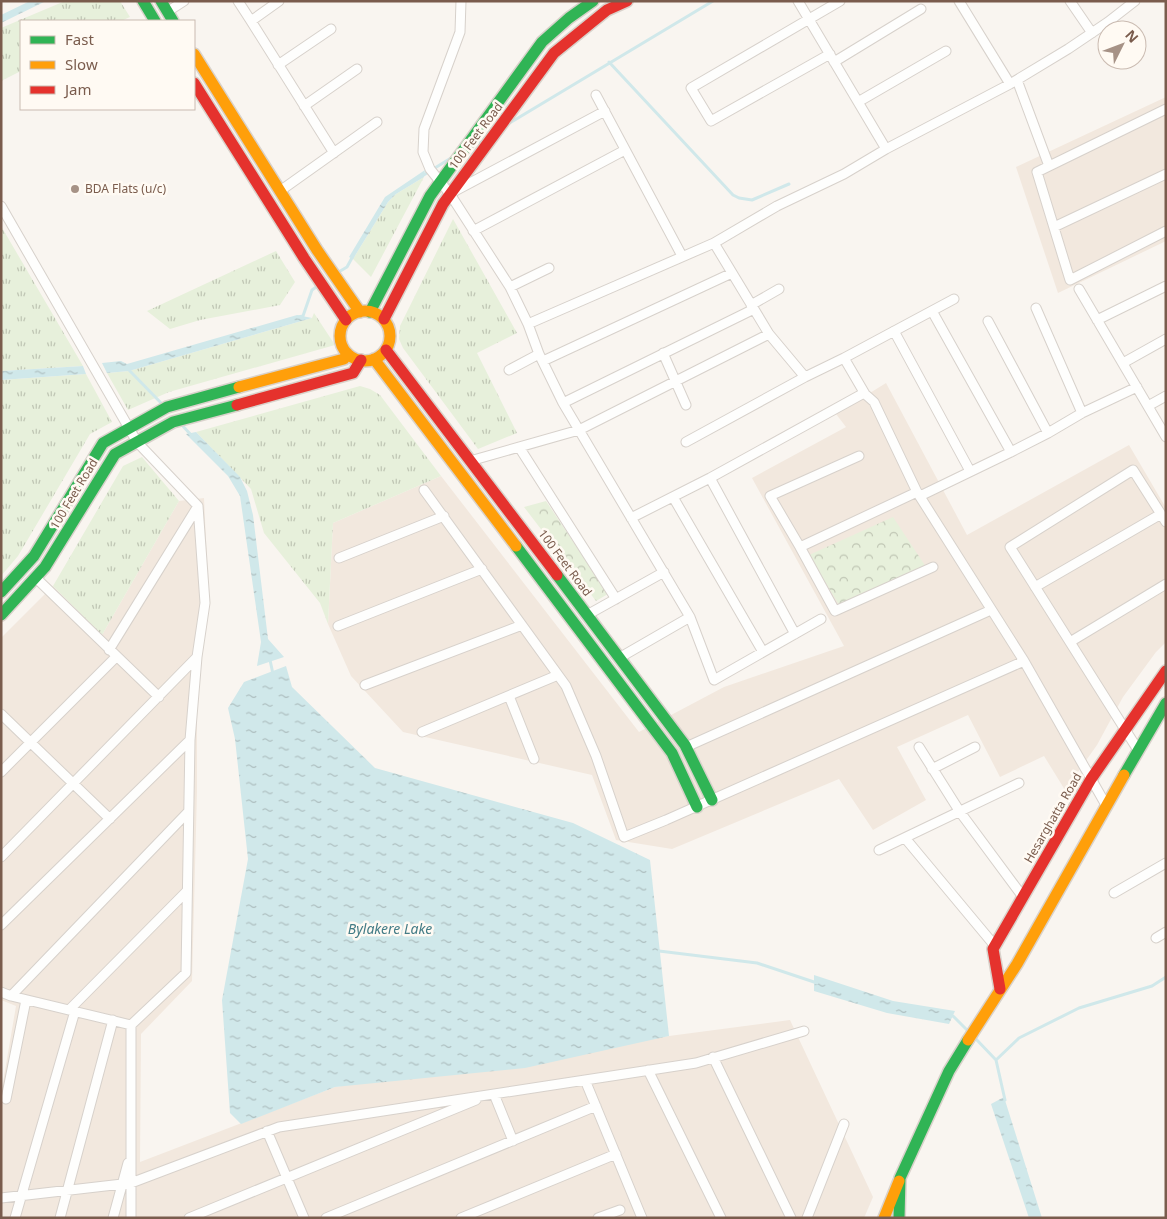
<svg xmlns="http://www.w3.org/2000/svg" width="1167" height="1219" viewBox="0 0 1167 1219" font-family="'Noto Sans',sans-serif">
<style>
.residential{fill:#f2e8de}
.grass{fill:url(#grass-tufts)}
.park{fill:url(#park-crowns)}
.water{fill:url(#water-ripples)}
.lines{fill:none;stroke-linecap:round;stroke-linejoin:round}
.stream{stroke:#d0e8ea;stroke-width:3}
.street-casing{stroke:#d7d1cb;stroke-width:11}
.fast-casing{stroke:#d9d2cb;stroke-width:14}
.slow-casing{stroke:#d9d2cb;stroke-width:14}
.jam-casing{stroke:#d9d2cb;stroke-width:14}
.street{stroke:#fefefd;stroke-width:9}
.fast{stroke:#30b455;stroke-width:11}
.slow{stroke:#ff9f0a;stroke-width:11}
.jam{stroke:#e5322d;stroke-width:11}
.poi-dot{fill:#a69286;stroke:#fffaf3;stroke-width:2}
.labels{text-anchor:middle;stroke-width:5;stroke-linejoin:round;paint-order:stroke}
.street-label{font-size:12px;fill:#7a5c4d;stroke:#fffaf3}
.poi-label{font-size:12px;fill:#7a5c4d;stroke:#fffaf3;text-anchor:start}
.water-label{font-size:14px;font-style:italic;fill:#437c86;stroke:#fffaf3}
</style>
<defs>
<pattern id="grass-tufts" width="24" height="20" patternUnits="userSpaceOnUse" patternTransform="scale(1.25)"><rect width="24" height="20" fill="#e7f0db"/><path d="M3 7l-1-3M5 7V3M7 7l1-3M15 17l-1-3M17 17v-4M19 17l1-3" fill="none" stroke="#c0c6b4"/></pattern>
<pattern id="park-crowns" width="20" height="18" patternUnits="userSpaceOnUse" patternTransform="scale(1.25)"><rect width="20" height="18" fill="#e7f0db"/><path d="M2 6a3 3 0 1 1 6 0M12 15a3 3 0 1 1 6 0" fill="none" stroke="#c0c6b4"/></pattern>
<pattern id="water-ripples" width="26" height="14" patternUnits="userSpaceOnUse" patternTransform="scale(1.25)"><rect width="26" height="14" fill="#d0e8ea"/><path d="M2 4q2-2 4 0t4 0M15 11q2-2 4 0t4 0" fill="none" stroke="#aebfc0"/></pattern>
</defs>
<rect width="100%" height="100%" fill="#f9f5f0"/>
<path class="residential" d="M1166 97V241L1058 293 1016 167Z
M886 383 967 535 1129 445 1166 508V642L1156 652 1123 697 1097 745 1065 790 1044 756 1000 777 968 715 897 747 926 800 873 830 839 779 672 849 616 840 592 775 403 732 351 676 328 624 333 523 441 476 639 732 724 687 844 646 752 478 846 427 836 414Z
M204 498 209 604 197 684V791L192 981 141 1034 140 1162 335 1087 669 1036 790 1020 873 1197 864 1218H1V1094L16 1006 1 1000V638L53 586 102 635 179 501Z"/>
<path class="grass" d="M65 1H120L130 17 121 21H21V71L1 81V28Z
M424 177 371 277 353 259 388 202 396 194Z
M453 219 517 333 477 353 517 433 478 449 403 348 399 339 400 326Z
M1 226 83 366 1 371Z
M276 251 295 282 280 305 200 320 170 329 147 311Z
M314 313 335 345 169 392 128 410 107 373 129 371 312 318Z
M86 374 112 422 90 434 18 556 1 576V380Z
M360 386 370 389 380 395 441 476 333 523 328 624 320 603 264 533 251 489 196 432Z
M142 457 179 501 102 635 53 586 123 466Z"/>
<path class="park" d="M546 501 608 594 596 601 524 507Z
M893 517 926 567 839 605 809 555Z"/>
<path class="water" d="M30 1H46L1 23V15Z
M425 170 424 177 396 194 388 202 353 259 349 257 385 197Z
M297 315 312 318 129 371 107 373 102 363 121 361 127 364Z
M83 366 86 374 1 380V371Z
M196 432 240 477 247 491 253 515 268 639 284 657 257 666 261 642 240 496 228 476 186 434Z
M286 666 292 687 375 768 573 823 650 860 669 1036 525 1068 335 1087 241 1124 230 1113 222 1000 248 859 235 739 228 708 244 682Z
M814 975 893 1001 955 1011 949 1024 887 1013 814 991Z
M1004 1097 1042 1218H1029L991 1104Z"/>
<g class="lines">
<path class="stream" d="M609 62 733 195 739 198 752 200 789 184
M508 124 713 1
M473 145 485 138
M422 176 451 158
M337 273 347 267 353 256
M298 317 303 316 312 290 319 285
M128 369 163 405
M181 424 192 436
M270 660 273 674
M659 951 757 963 817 983
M949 1016H953L969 1032
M975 1038 996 1060 1005 1100
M996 1060 1019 1038 1079 1008 1152 986 1166 977"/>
<g class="street-casing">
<path id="street" d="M238 1 251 21 279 1
M461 1 460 32 424 129 423 152 430 169 450 194 510 287 528 324 539 354 563 403 690 617 714 680 821 619
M798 1 886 149
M959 1 1010 84
M1070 1 1092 33
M167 12 184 1
M251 21 334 153
M830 54 711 121 691 88 840 1
M834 62 921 9
M278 65 331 29
M1017 80 1049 166
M596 95 681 254
M858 102 946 51
M304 106 357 69
M1166 109 1037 172 1070 280 1166 231
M280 191 377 122
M455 191 605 111
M1 206 137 442 198 506 205 603 197 657 190 740 186 973 131 1025V1218
M1054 227 1166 174
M473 231 625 150
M714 243 769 334 805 377 844 358 865 394 874 402 917 492 1024 661 1106 805
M510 287 549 268
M1079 289 1166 437
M751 305 779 289
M1036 308 1082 413
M932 311 1011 452
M1097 320 1166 286
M988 321 1048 433
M528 324 714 243 777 206 844 174 886 149 1010 84 1068 49 1108 22 1135 1
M894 331 970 471
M663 353 686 405
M844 358 954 299
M543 361 732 273
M1123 363 1166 339
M509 370 539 354
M563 403 754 309
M1148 406 1166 396
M686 442 805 377
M519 447 616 599
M859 456 770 496 800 547 917 492
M470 461 579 430 769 334
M710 478 795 634
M424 490 566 686 596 756 624 837 666 820 1024 661
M920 496 1011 452 1048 433 1082 413 1137 387
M673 497 763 652
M631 518 710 478 864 393
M800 547 835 611 933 567
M339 558 444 516
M36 578 159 697
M1035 587 1161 514
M587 615 664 572
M338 626 482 569
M1070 642 1166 584
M109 650 198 506
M619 658 690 617
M365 685 522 625
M509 696 534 759
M1 714 110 819
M422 732 558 675
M686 747 991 610
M919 747 960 812 1023 897
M1138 750 1010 547 1133 470 1166 522
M932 769 975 747
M1 772 116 657
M905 838 995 946
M879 850 1019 783
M1 857 197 657
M1114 893 1166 863
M1 925 190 740
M1156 938 1166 932
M1 992 11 996 131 1025
M11 996 188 812
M69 1010 186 892
M713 1057 791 1218
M648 1070 721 1218
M585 1080 642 1218
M494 1094 513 1141
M6 1099 26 1000
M267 1131 304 1218
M1 1198 131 1183 279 1127 696 1063 804 1031
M15 1218 75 1011
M60 1218 113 1020
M113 1218 128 1163
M189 1218 476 1100
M326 1218 596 1106
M461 1218 616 1154
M598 1218 620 1210
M807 1218 844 1124"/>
</g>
<g class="fast-casing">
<path id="fast" d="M143 1 155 21
M161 1 173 21
M370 312 430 196 542 42 569 18 593 1
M516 546 672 753 697 807
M557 575 685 745 712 800
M1 592 34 556 103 443 167 407 239 387
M1 615 45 567 115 454 173 422 237 405
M1124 775 1166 703
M899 1218 900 1178 949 1071 968 1040"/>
</g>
<g class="slow-casing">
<path id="slow" d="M194 54 317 250 360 312
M340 336a25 25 0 1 1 50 0a25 25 0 1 1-50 0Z
M374 359 516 546
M239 387 344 359 347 353
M968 1040 1017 964 1124 775
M884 1218 899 1181"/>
</g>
<g class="jam-casing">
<path id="jam" d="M194 83 304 258 346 320
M384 319 443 204 554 53 607 10 627 1
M386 350 557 575
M237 405 353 373 361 360
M1000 989 993 949 1091 779 1166 671"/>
</g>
<use href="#street" class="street"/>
<use href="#fast" class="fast"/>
<use href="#slow" class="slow"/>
<use href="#jam" class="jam"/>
</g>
<circle class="poi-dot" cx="75" cy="189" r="5"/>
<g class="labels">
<g class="street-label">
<text transform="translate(476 136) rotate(-53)" y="4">100 Feet Road</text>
<text transform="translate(74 494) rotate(-59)" y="4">100 Feet Road</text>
<text transform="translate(565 563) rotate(53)" y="4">100 Feet Road</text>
<text transform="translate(1053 818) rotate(-60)" y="4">Hesarghatta Road</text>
</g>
<g class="poi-label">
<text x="85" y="193">BDA Flats (u/c)</text>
</g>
<g class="water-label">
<text x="390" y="934">Bylakere Lake</text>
</g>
</g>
<rect width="1167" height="1219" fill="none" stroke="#7a5c4d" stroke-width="5"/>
<rect x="20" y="20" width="175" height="90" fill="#fffaf3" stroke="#cabbb1"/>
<rect x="30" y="36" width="25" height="8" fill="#30b455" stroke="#cabbb1"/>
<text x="65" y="45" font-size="15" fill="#7a5c4d">Fast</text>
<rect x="30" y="61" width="25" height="8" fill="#ff9f0a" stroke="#cabbb1"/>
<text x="65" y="70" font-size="15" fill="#7a5c4d">Slow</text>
<rect x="30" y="86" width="25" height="8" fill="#e5322d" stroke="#cabbb1"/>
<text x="65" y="95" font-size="15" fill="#7a5c4d">Jam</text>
<g transform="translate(1122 45) rotate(48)"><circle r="24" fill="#fffaf3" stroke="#cabbb1"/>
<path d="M0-4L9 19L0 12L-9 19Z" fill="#a69286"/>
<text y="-8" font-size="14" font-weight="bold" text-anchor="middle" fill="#7a5c4d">N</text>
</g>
</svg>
